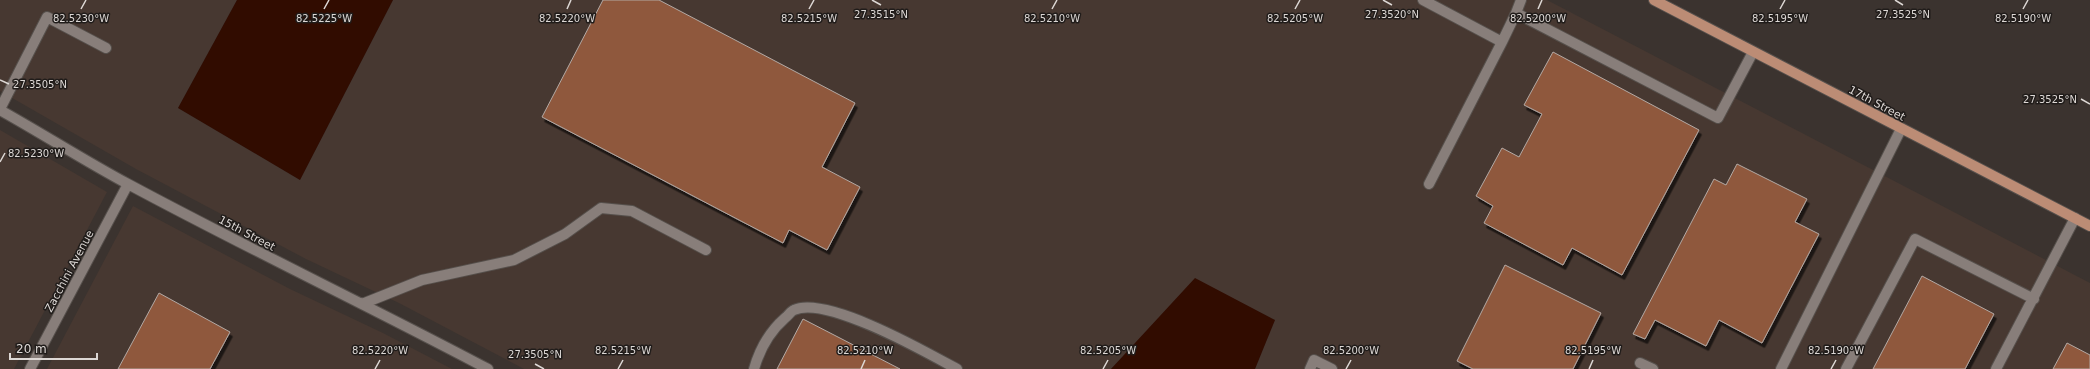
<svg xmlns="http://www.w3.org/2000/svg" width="2090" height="369" viewBox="0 0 2090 369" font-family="'DejaVu Sans',sans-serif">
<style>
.built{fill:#473831}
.water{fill:#310c00}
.building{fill:#8f583d;stroke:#b3a9a4;filter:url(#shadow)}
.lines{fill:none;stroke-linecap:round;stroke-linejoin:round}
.minor-casing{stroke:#56504c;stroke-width:12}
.major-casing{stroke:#56504c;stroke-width:12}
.minor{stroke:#887e7a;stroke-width:10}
.major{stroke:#bc8c75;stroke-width:10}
.ticks{fill:none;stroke:#ddd8d5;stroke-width:1.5}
.labels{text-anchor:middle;stroke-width:3;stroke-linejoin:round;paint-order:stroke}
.street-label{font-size:11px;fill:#ddd8d5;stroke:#201c1a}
.ticks-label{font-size:10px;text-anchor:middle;fill:#ddd8d5;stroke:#201c1a;stroke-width:3;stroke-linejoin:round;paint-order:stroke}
</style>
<defs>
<filter id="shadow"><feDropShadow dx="2.5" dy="4.5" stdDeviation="0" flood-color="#0009"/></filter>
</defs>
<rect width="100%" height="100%" fill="#3b332f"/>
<path class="built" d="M0 0H237L178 108 300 180 393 0H1547L2090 283V369H1255L1275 320 1195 279 1111 369H524L399 303 306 259 136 169 0 91Z
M0 130 107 192 14 369H0Z
M133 206 290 289 383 333 452 369H47Z"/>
<path class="water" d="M237 0H393L300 180 178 108Z
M1195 278 1275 320 1255 369H1111Z"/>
<path class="building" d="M603 0H659L855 103 822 167 860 187 827 250 789 230 783 243 542 117Z
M1553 52 1699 130 1622 275 1572 248 1563 265 1484 223 1493 206 1476 196 1502 148 1519 157 1542 114 1524 105Z
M1737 164 1807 199 1795 222 1819 234 1762 343 1719 320 1706 346 1655 320 1645 339 1633 334 1714 179 1726 185Z
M1505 265 1601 313 1573 369H1473L1457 361Z
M1922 276 1994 314 1965 369H1873Z
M159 293 230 332 210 369H118Z
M803 319 900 369H777Z
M2067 343 2090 355V369H2053Z"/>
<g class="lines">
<g class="minor-casing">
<path id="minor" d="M1423 0 1502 42 1516 13
M1521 0 1516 13 1718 118 1753 52
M0 109 47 17 106 48
M0 110C43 134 85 161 128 184 247 248 369 306 488 369
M1429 184 1502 42
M362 304 422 280 514 260 565 234 601 208 632 211 706 250
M1640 363 1653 369
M30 369 128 184
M754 369C760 348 769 332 785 318 788 316 791 311 794 310 826 295 926 352 957 369
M1310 369 1314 360 1332 369
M1781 369 1901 129
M1846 369 1915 239 2034 299
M1996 369 2075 218"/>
</g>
<g class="major-casing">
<path id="major" d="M1654 0 2090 226"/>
</g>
<use href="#minor" class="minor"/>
<use href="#major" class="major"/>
</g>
<path class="ticks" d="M872 0 881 5M1383 0 1392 5M1895 0 1903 5M81 9 86 0M324 9 329 0M567 9 571 0M809 9 814 0M1052 9 1057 0M1295 9 1300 0M1538 9 1542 0M1780 9 1785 0M2023 9 2028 0M0 80 9 84M2081 99 2090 104M0 162 5 153M535 364 544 369M375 369 380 360M618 369 623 360M861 369 865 360M1103 369 1108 360M1346 369 1351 360M1589 369 1593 360M1831 369 1836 360"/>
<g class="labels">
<g class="street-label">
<text transform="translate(1877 103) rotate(28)" y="4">17th Street</text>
<text transform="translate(247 233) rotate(28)" y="4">15th Street</text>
<text transform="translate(69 271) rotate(-62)" y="4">Zacchini Avenue</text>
</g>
</g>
<g class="ticks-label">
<text x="881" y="18">27.3515°N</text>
<text x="1392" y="18">27.3520°N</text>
<text x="1903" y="18">27.3525°N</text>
<text x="81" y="22">82.5230°W</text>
<text x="324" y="22">82.5225°W</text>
<text x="567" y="22">82.5220°W</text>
<text x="809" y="22">82.5215°W</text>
<text x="1052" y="22">82.5210°W</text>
<text x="1295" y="22">82.5205°W</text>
<text x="1538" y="22">82.5200°W</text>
<text x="1780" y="22">82.5195°W</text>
<text x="2023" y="22">82.5190°W</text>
<text x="40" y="88">27.3505°N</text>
<text x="2050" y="103">27.3525°N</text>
<text x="36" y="157">82.5230°W</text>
<text x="380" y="354">82.5220°W</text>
<text x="623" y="354">82.5215°W</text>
<text x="865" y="354">82.5210°W</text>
<text x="1108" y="354">82.5205°W</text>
<text x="1351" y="354">82.5200°W</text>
<text x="1593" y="354">82.5195°W</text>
<text x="1836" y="354">82.5190°W</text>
<text x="535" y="358">27.3505°N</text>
</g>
<path d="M10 353v6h87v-6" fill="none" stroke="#ddd8d5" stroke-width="2"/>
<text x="16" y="353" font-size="12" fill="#ddd8d5" stroke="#201c1a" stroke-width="3" paint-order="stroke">20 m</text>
</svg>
